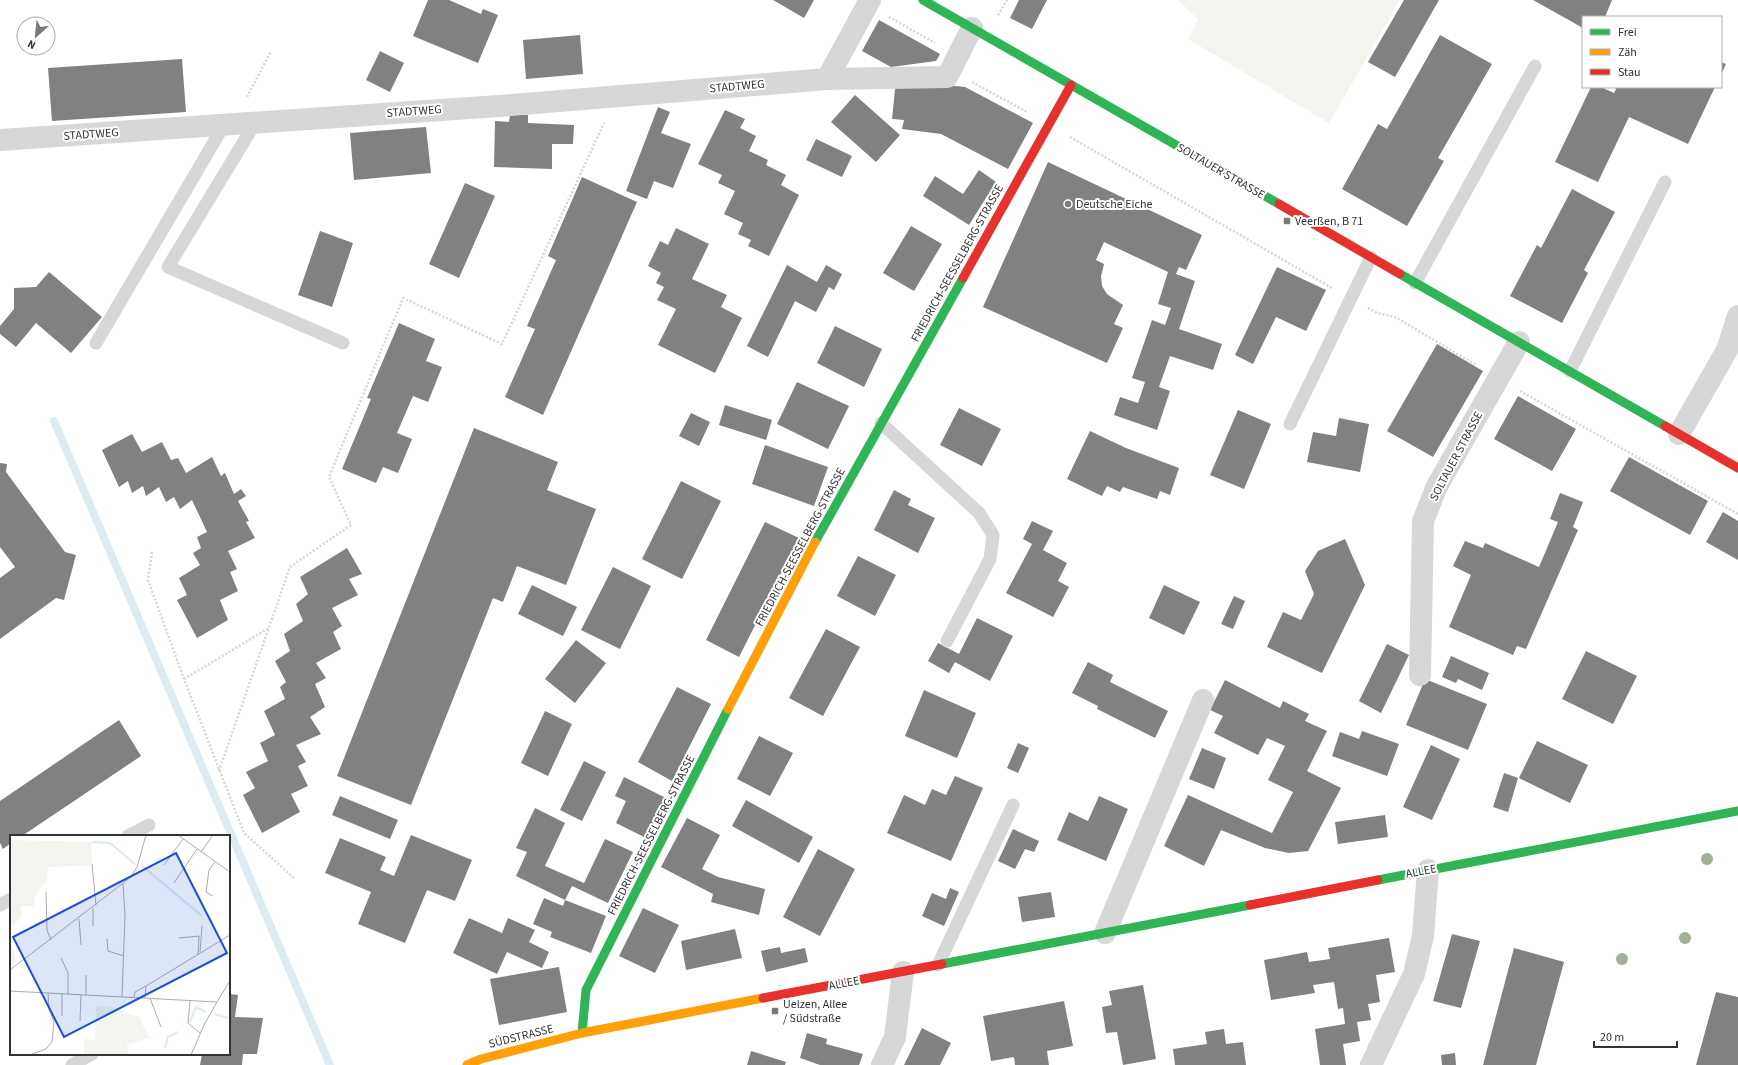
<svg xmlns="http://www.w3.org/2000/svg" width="1738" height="1065" viewBox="0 0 1738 1065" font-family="'Source Sans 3',sans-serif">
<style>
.green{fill:#f1f5ed}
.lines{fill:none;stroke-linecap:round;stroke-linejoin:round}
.stream{stroke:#ddebf3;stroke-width:8}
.building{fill:#818181}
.path{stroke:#d6d6d6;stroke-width:2.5;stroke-dasharray:2 2;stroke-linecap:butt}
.lane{stroke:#d7d7d7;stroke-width:13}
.street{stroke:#d7d7d7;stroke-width:22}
.fast{stroke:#30b455;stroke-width:9}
.slow{stroke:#ff9f0a;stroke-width:9}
.jam{stroke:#e5322d;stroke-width:9}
.tree{fill:#a2b095}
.poi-dot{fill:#7a7a7a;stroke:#fff;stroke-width:1.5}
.labels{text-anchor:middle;stroke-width:4;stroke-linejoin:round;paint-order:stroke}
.street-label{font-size:12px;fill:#333;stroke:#fff}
.poi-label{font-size:12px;fill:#333;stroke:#fff;text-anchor:start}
.inset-river{fill:none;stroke:#ddebf3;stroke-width:2}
.inset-road{fill:none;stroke:#adadad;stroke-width:1}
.view{fill:#1d4ed8;fill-opacity:0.15;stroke:#1d4ed8;stroke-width:2}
.inset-edge{fill:none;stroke:#333;stroke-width:2}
</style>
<rect width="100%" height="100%" fill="#fff"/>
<path class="green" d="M1178 0H1400L1329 123 1188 39 1198 19Z"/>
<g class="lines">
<path class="stream" d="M54 421 330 1065"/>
</g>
<path class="building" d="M428 0H449L481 14 483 9 498 15 478 63 413 36Z
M773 0H814L804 18Z
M1019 0H1047L1032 29 1010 18Z
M1404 0H1439L1395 77 1368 62Z
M1533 0H1612L1605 17H1583V28Z
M879 20 940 54 936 61 891 67 862 51Z
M580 35 583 74 526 79 523 40Z
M1440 35 1492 64 1438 158 1444 161 1407 226 1342 189 1378 124 1387 129Z
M380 51 404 63 390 92 366 80Z
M182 59 186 112 52 121 48 68Z
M1721 62 1726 64 1721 75Z
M896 80 965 87 1033 123 1008 169 941 134 902 129 904 120 892 119Z
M1591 87H1601L1614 93 1617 87H1715L1688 144 1629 117 1598 182 1555 162Z
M855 95 900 135 876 162 831 122Z
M658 107 670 112 661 133 691 144 673 188 654 181 647 199 626 191Z
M725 110 745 119 740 128 756 136 749 151 768 160 766 165 786 175 781 185 799 195 769 256 748 246 751 240 738 234 743 223 724 214 735 191 718 183 722 175 698 164Z
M510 115H528V123L574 125 573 144H552V169L494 167 495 121 509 122Z
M426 127 431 173 354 180 350 133Z
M816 139 852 156 842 177 806 160Z
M1048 162 1202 235 1186 270 1179 267 1176 274 1195 281 1179 329 1222 344 1213 370 1170 356 1159 387 1170 391 1157 430 1114 415 1120 397 1138 403 1145 382 1132 378 1152 320 1165 325 1171 308 1158 304 1168 272 1104 242 1096 260 1104 264 1101 276 1102 286 1107 294 1123 305 1114 324 1123 328 1107 363 983 307Z
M979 170 996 182 969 225 923 196 935 176 963 194Z
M582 177 637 202 543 415 505 397 535 329 527 326 556 260 548 256Z
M465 183 495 196 459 278 429 264Z
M1572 189 1615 212 1584 270 1588 273 1562 323 1510 296 1537 245 1541 248Z
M911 226 942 244 914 291 883 273Z
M676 228 709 244 692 279 727 295 721 307 742 318 715 373 658 345 676 309 657 300 664 287 656 283 661 273 648 266 660 241 668 245Z
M320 231 353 243 332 307 298 295Z
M787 265 817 282 826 265 842 274 834 290 829 287 816 312 795 301 768 357 747 346Z
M1277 267 1326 290 1306 331 1276 317 1253 364 1235 355Z
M49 272 102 317 71 353 36 323 16 347 0 334V326L14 309V288L36 287Z
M399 323 435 339 426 361 442 367 428 402 413 396 397 433 412 439 398 473 383 467 376 483 342 469 371 399 367 398Z
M835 326 882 349 864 387 817 363Z
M1437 344 1483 371 1433 457 1387 431Z
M797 382 849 406 828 449 777 424Z
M1518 396 1576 429 1552 471 1494 439Z
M725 405 772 420 766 440 719 425Z
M959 408 1001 429 982 466 940 445Z
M1238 410 1271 424 1244 489 1210 475Z
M691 413 710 422 699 446 679 436Z
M1339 418 1369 424 1360 472 1307 462 1313 432 1336 436Z
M474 428 558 462 547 490 596 509 566 585 517 566 503 602 493 598 411 805 337 776Z
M1090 431 1126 448 1179 468 1170 495 1160 491 1157 499 1123 487 1120 492 1107 486 1102 496 1067 479Z
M132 434 142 452 162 442 171 460 178 458 186 473 212 457 221 476 225 473 234 494 241 489 246 496 238 501 249 521 246 522 255 538 228 551 237 569 230 572 238 591 220 600 228 620 197 638 177 600 187 595 179 578 200 565 193 553 201 548 197 537 207 532 192 500 180 509 174 497 166 502 159 487 146 496 143 486 132 493 128 481 119 487 102 450Z
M765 445 828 467 814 506 752 484Z
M1629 457 1708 501 1690 535 1610 491Z
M0 463 7 464 6 472 65 552 76 555 64 600 56 598 0 639V578L15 567 0 547Z
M681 481 721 501 682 579 642 559Z
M894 490 911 499 908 505 935 518 918 553 874 530Z
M1560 493 1583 502 1573 527 1578 530 1526 649 1517 646 1513 655 1449 627 1471 575 1453 566 1465 541 1483 548 1485 543 1539 567 1558 522 1550 519Z
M1723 512 1738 521V560L1706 542Z
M1032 521 1053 531 1043 550 1067 563 1058 581 1069 587 1053 617 1006 593 1032 544 1023 539Z
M765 522 799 538 739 657 706 640Z
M1345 539 1365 585 1322 673 1267 647 1283 612 1301 620 1314 594 1305 571 1318 551Z
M347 548 362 574 349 579 358 595 332 608 342 626 333 632 341 649 316 663 326 678 315 684 325 707 310 717 321 734 296 745 306 762 298 766 308 786 291 794 300 812 262 833 243 795 255 788 246 772 268 761 260 743 275 735 264 711 285 699 280 687 286 682 275 661 290 651 284 634 303 621 296 604 308 594 300 577Z
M858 556 896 575 875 616 837 596Z
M613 567 651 586 620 649 581 630Z
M532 585 577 607 563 636 518 614Z
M1164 585 1200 602 1184 635 1149 618Z
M1234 596 1245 601 1233 629 1221 624Z
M977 618 1013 636 990 681 955 662 949 673 928 661 938 643 959 654Z
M826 629 860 647 823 716 789 698Z
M576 640 606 663 575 703 545 679Z
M1387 644 1409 655 1381 713 1359 701Z
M1586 651 1637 676 1613 724 1562 699Z
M1451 656 1489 673 1482 690 1458 679 1456 683 1442 677Z
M1088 662 1113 675 1110 682 1168 711 1155 738 1097 709 1098 706 1072 693Z
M1425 679 1487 704 1468 750 1406 725Z
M1225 680 1280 708 1283 701 1309 714 1305 721 1327 731 1307 771 1341 788 1308 851 1289 853 1265 848 1221 830 1204 866 1164 846 1188 795 1272 833 1293 792 1268 780 1285 746 1267 738 1258 755 1214 733 1223 716 1210 710Z
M677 687 711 704 672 781 638 762Z
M924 690 976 713 957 758 905 736Z
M545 711 572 724 548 776 521 763Z
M119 720 141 756 22 836H11V843L3 849 0 843V801Z
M1362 731 1399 744 1387 776 1332 756 1340 732 1359 739Z
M759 736 793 753 770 796 737 779Z
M1537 741 1588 765 1570 803 1519 778Z
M1018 743 1029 748 1018 773 1007 768Z
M1431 745 1460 759 1432 820 1403 807Z
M1202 748 1226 758 1214 789 1189 779Z
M584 761 606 772 582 821 560 810Z
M1504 773 1518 778 1508 812 1493 807Z
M955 776 983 788 951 861 887 833 904 795 925 805 932 789 946 795Z
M624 777 666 798 646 838 616 823 626 801 615 796Z
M340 796 398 820 390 839 332 815Z
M1099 796 1128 809 1106 861 1057 840 1069 812 1088 821Z
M746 800 813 837 799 863 732 826Z
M535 808 565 823 545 866 584 883 605 839 633 852 608 903 572 886 565 900 606 916 591 953 550 937 552 932 533 924 544 898 563 906 565 900 516 876 527 852 516 848Z
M1385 815 1388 837 1338 844 1335 822Z
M687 818 720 835 702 869 718 877 765 889 759 915 711 902 713 894 661 867Z
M1013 829 1039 841 1034 852 1025 849 1015 869 998 861Z
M411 835 472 860 455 901 427 890 405 943 358 924 371 892 325 873 340 838 386 857 380 870 394 876Z
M818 849 855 869 820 936 783 917Z
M950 888 959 892 944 926 922 916 932 893 946 899Z
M1051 892 1055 917 1022 922 1018 897Z
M643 908 679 925 655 973 619 956Z
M469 918 502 933 508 918 535 930 529 942 549 952 542 968 507 952 497 974 453 953Z
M735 929 742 958 686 970 681 941Z
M1452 934 1480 941 1461 1008 1433 1001Z
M1389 938 1395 972 1376 975 1380 1002 1368 1004 1371 1020 1357 1022 1360 1041 1343 1044 1346 1065H1320L1315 1029 1345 1024 1343 1008 1338 1009 1334 982 1313 985 1315 993 1271 1000 1264 960 1307 952 1309 962 1330 959 1328 948Z
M780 947 781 953 805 948 808 962 766 972 761 951Z
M1514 948 1564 962 1536 1065H1483Z
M559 967 567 1012 499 1025 490 979Z
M1143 985 1156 1059 1123 1065 1117 1032 1106 1033 1102 1007 1112 1005 1109 991Z
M1716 992 1738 997V1065H1696Z
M229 994 238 995 235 1017 263 1018 257 1054H243L242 1065H200L202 1054H229Z
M1064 1001 1073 1046 1047 1051 1049 1065H1015L1014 1057 991 1061 983 1016Z
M922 1028 951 1043 940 1065H904Z
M1224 1029 1226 1044 1243 1042 1246 1065H1175L1173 1049 1207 1044 1205 1032Z
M807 1033 827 1039 826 1044 863 1054 859 1065H820L800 1058Z
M751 1051 786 1062 785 1065H747Z
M1455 1053 1456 1065H1442L1441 1055Z"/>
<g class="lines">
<path class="path" d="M998 15 1007 0
M889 17 935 43
M972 82 1027 112
M247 97 271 51
M1070 137 1332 288
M1368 308 1377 313 1395 317 1476 365
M1520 391 1738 514
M152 552 148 580 184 679 244 833 295 879
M184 679 269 628
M219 771 290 567 351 525 329 477 403 298 502 344 604 123"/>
<path class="lane" d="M255 123 168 267 343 343
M1415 283 1535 66
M96 343 224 125
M1570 371 1665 182
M881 423 979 513 993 535 990 559 947 641
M1290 424 1371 257
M128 836 149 825
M0 905 11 899
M938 965 1013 805
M72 1065 92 1054"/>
<path class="street" d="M827 79 947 77 972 28
M0 140 499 106 827 79 870 0
M1679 434 1727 350 1738 316
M1420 675 1423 521 1437 486 1519 342
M1105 933 1203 700
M882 1065 895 1037 903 972
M1371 1065 1414 974 1423 936 1428 870"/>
<path class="fast" d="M923 0 1279 204
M1400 274 1665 426
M815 542 963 278
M1378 880 1738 811
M942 964 1250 905
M582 1033 586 990 728 709"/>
<path class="slow" d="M728 709 815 542
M467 1065 481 1059 582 1033 763 998"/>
<path class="jam" d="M1279 204 1400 274
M963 278 1071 85
M1665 426 1738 468
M1250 905 1378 880
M763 998 942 964"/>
</g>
<g class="tree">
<circle cx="1707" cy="859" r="6"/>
<circle cx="1685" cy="938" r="6"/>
<circle cx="1622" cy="959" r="6"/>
</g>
<g class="poi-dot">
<circle cx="1068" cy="204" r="4"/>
<rect x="1283" y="217" width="8" height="8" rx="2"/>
<rect x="771" y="1007" width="8" height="8" rx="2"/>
</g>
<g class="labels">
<g class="street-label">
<text transform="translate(737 86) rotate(-5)" y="4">STADTWEG</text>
<text transform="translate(414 111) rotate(-4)" y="4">STADTWEG</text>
<text transform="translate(91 134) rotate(-4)" y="4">STADTWEG</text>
<text transform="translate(1221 171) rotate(30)" y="4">SOLTAUER STRASSE</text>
<text transform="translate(957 263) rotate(-61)" y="4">FRIEDRICH-SEESSELBERG-STRASSE</text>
<text transform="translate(1456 456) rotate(-62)" y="4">SOLTAUER STRASSE</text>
<text transform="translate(800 547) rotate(-62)" y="4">FRIEDRICH-SEESSELBERG-STRASSE</text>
<text transform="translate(651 835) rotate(-63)" y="4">FRIEDRICH-SEESSELBERG-STRASSE</text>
<text transform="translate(1421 871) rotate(-11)" y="4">ALLEE</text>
<text transform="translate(844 983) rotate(-11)" y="4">ALLEE</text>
<text transform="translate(521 1036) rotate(-14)" y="4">SÜDSTRASSE</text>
</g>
<g class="poi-label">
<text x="1076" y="208">Deutsche Eiche</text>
<text x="1295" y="225">Veerßen, B 71</text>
<text x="783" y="1008">Uelzen, Allee<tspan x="783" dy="14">/ Südstraße</tspan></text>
</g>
</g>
<g transform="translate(10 835)">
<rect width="220" height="220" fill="#fff"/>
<path d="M0 5 81 7 82 30 38 32 37 44 24 63V71H11V82L0 94ZM0 98 7 129 0 133ZM86 171 104 172V174L129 182 139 203 117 209 119 220H74V204L85 205Z" fill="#f1f5ed"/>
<path class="inset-river" d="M82 7 100 8 125 29M131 30 192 81M204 179 218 183M180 187 186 172 196 177M155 213 158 202 168 197"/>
<path class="inset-road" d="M0 0H22M168 0 220 37M191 17 203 0M82 29 86 70M154 30 173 4M164 48 187 14M36 57 37 95 41 105M203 61 196 57 199 35 205 27M83 73V91M69 84 71 110M169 103 189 101 188 119M97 104 98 116 114 121M190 117 192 91M51 123 58 138V159M0 135 121 42 127 32 136 0M76 140V160M0 156 207 167 220 146M52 159V181M112 162 115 80 113 49M124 162 125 157 136 151M135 163 136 151 220 100M140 163 151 192M180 165 178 188 190 198M70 186 71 160M20 220 36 214 42 207 44 187 39 174 38 158M181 220 194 190 207 167"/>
<path class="view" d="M166 18 217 118 54 202 3 102Z"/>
<rect width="220" height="220" class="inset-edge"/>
</g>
<rect x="1582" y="16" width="140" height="72" fill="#ffffff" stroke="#adadad"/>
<rect x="1590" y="29" width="20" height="6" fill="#30b455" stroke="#adadad"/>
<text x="1618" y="36" font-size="12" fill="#333333">Frei</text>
<rect x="1590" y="49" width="20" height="6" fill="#ff9f0a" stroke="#adadad"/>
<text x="1618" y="56" font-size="12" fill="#333333">Zäh</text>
<rect x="1590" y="69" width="20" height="6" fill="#e5322d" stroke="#adadad"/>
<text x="1618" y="76" font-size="12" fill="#333333">Stau</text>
<g transform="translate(36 36) rotate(207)"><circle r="19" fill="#ffffff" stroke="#adadad"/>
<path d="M0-3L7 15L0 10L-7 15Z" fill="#7a7a7a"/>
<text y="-6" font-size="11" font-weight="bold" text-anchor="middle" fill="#333333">N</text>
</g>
<path d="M1594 1041v6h83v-6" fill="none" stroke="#333333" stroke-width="2"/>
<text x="1600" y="1041" font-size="12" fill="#333333" stroke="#ffffff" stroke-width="3" paint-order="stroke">20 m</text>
</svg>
